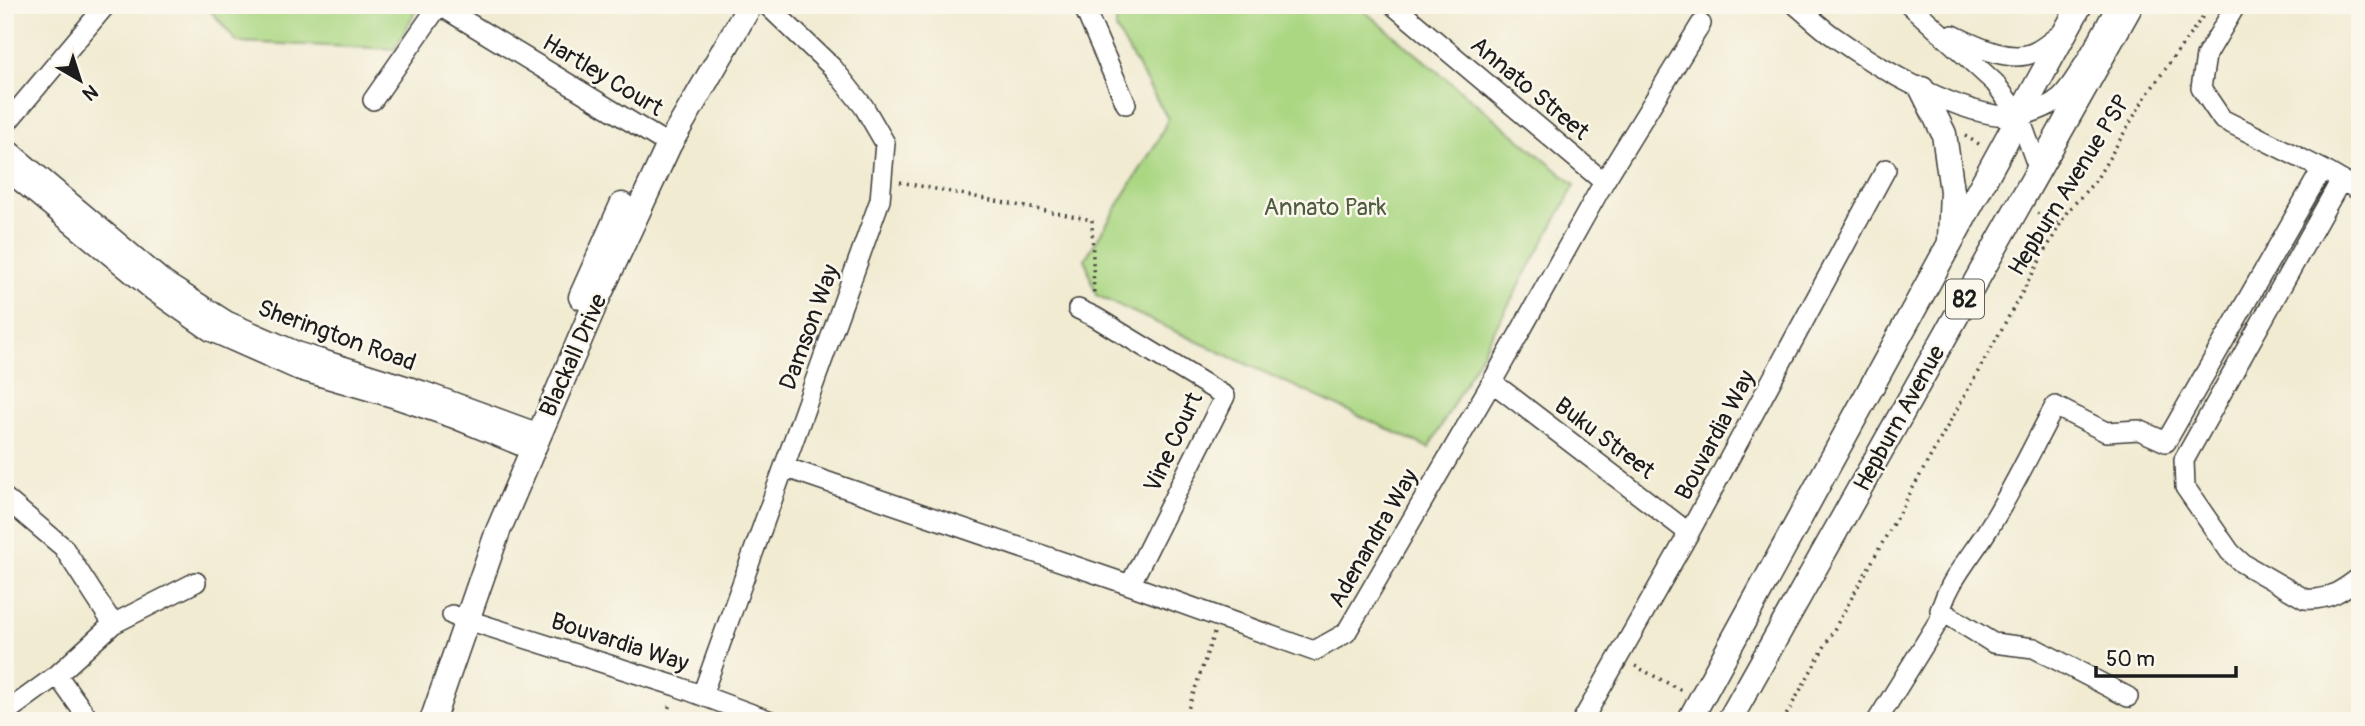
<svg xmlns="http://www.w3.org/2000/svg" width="2365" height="726" viewBox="0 0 2365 726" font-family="Pangolin,sans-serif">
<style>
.green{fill:#abd783;stroke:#647a50;stroke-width:2}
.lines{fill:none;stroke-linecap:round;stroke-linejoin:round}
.minor-casing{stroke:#3c3b37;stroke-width:22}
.major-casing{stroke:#3c3b37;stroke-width:27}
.path{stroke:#3c3b37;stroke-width:3.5;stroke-dasharray:2 5;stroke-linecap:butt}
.minor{stroke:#fff;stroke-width:19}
.major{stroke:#fff;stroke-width:24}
.labels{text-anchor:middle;stroke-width:5;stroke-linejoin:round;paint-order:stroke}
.shield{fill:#fbf7ec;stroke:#5f5e5a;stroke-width:2}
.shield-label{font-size:23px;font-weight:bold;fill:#1c1c1c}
.street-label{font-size:24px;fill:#1c1c1c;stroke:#fbf7ec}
.park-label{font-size:24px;fill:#4e5d40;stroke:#fbf7ec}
</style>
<rect width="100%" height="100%" fill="#fbf7ec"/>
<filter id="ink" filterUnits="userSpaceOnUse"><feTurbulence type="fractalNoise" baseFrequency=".0143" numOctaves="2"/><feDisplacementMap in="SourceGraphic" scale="14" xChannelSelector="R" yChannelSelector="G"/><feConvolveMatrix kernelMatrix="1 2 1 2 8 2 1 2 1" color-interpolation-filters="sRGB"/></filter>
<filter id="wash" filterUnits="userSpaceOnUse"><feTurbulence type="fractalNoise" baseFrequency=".00686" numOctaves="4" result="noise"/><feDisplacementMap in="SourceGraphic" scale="28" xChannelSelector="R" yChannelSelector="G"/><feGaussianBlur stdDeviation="1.57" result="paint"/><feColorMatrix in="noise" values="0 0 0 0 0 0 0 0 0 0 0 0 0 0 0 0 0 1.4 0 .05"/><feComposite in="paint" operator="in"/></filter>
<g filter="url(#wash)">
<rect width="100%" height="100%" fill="#f1ebd2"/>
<path class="green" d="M206 5H419L395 49 237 42Z
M1116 5H1357L1575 185 1429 448 1096 295 1085 259 1157 142 1168 119 1116 29Z"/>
</g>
<g filter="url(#ink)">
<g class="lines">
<g class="minor-casing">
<path id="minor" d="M1087 5 1086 12 1126 104
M1393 5 1604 182
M1796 5C1809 16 1820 27 1833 36 1876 67 1965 120 2017 116 2028 115 2048 107 2057 100 2075 88 2105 26 2117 5
M1910 5 1995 83 2019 116 2038 168
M2236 5 2206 56 2201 88 2222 119 2322 169 2360 191
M1953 35C1976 46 2010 64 2035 52 2045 47 2054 39 2063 32
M373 100 439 5 669 145
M5 125 106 5
M5 147 164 281 227 321 298 352 423 391 538 433
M5 169 153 291 210 331 298 370 394 398 453 418 531 450
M2341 180 2184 460 2185 487 2230 552 2242 563 2305 599C2328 601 2343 590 2360 577
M1078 309 1095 317 1225 396 1130 585
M1492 382 1689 533
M784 467 1130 585 1314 651 1346 633 1492 382 1604 182 1701 24
M5 498 63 547 113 624 57 675 5 713
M1940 610 1993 643 2034 648 2128 697
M452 615 676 686 771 721
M113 624 196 582
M57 675 90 721
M702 695 880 200 885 143 864 107 833 68 767 5
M1582 721 1689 533 1886 169
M1877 721 1940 619C1940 592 1971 556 1985 534 2011 494 2032 448 2055 406L2106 432 2139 430 2166 442 2322 169"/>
</g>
<g class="major-casing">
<path id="major" d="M1922 89 1944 134 1952 191 1950 239
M581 297 622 205
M432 721 498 531 595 304 669 145 750 5
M1689 721 2080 5
M1729 721 2131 5"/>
</g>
<path class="path" d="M1965 136 1979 144
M900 182 1092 220 1094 297
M2037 213 2059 225
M1635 666 1681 690
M664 721 670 704
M1184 721 1214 633
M1783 721 2067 212 2096 180 2146 96 2211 5"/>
<use href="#minor" class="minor"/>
<use href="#major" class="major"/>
</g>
</g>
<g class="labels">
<rect class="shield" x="1946" y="279.5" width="38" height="39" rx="5"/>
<g class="shield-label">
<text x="1965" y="307">82</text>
</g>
<g class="street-label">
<text transform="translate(603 75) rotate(31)" y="8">Hartley Court</text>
<text transform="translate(1530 88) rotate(40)" y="8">Annato Street</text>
<text transform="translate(2069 185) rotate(-58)" y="8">Hepburn Avenue PSP</text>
<text transform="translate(809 327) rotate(-70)" y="8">Damson Way</text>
<text transform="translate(337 335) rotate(20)" y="8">Sherington Road</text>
<text transform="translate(573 355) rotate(-66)" y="8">Blackall Drive</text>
<text transform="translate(1899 418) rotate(-61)" y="8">Hepburn Avenue</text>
<text transform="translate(1715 435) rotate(-62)" y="8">Bouvardia Way</text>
<text transform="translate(1605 438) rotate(37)" y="8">Buku Street</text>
<text transform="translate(1173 442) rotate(-65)" y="8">Vine Court</text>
<text transform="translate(1373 538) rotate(-60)" y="8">Adenandra Way</text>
<text transform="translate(620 642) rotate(18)" y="8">Bouvardia Way</text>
</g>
<g class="park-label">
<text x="1325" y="215">Annato Park</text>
</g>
</g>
<rect width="2365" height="726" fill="none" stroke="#fbf7ec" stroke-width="28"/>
<g transform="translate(80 80) rotate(141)" stroke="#fbf7ec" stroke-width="5" paint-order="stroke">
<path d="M0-5L12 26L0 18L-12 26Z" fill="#1c1c1c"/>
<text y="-10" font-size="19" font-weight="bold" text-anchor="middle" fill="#1c1c1c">N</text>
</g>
<path d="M2096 666v10h140v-10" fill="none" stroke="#1c1c1c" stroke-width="3.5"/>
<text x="2106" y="666" font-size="21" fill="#1c1c1c" stroke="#fbf7ec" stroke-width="5" paint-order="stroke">50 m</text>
</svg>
